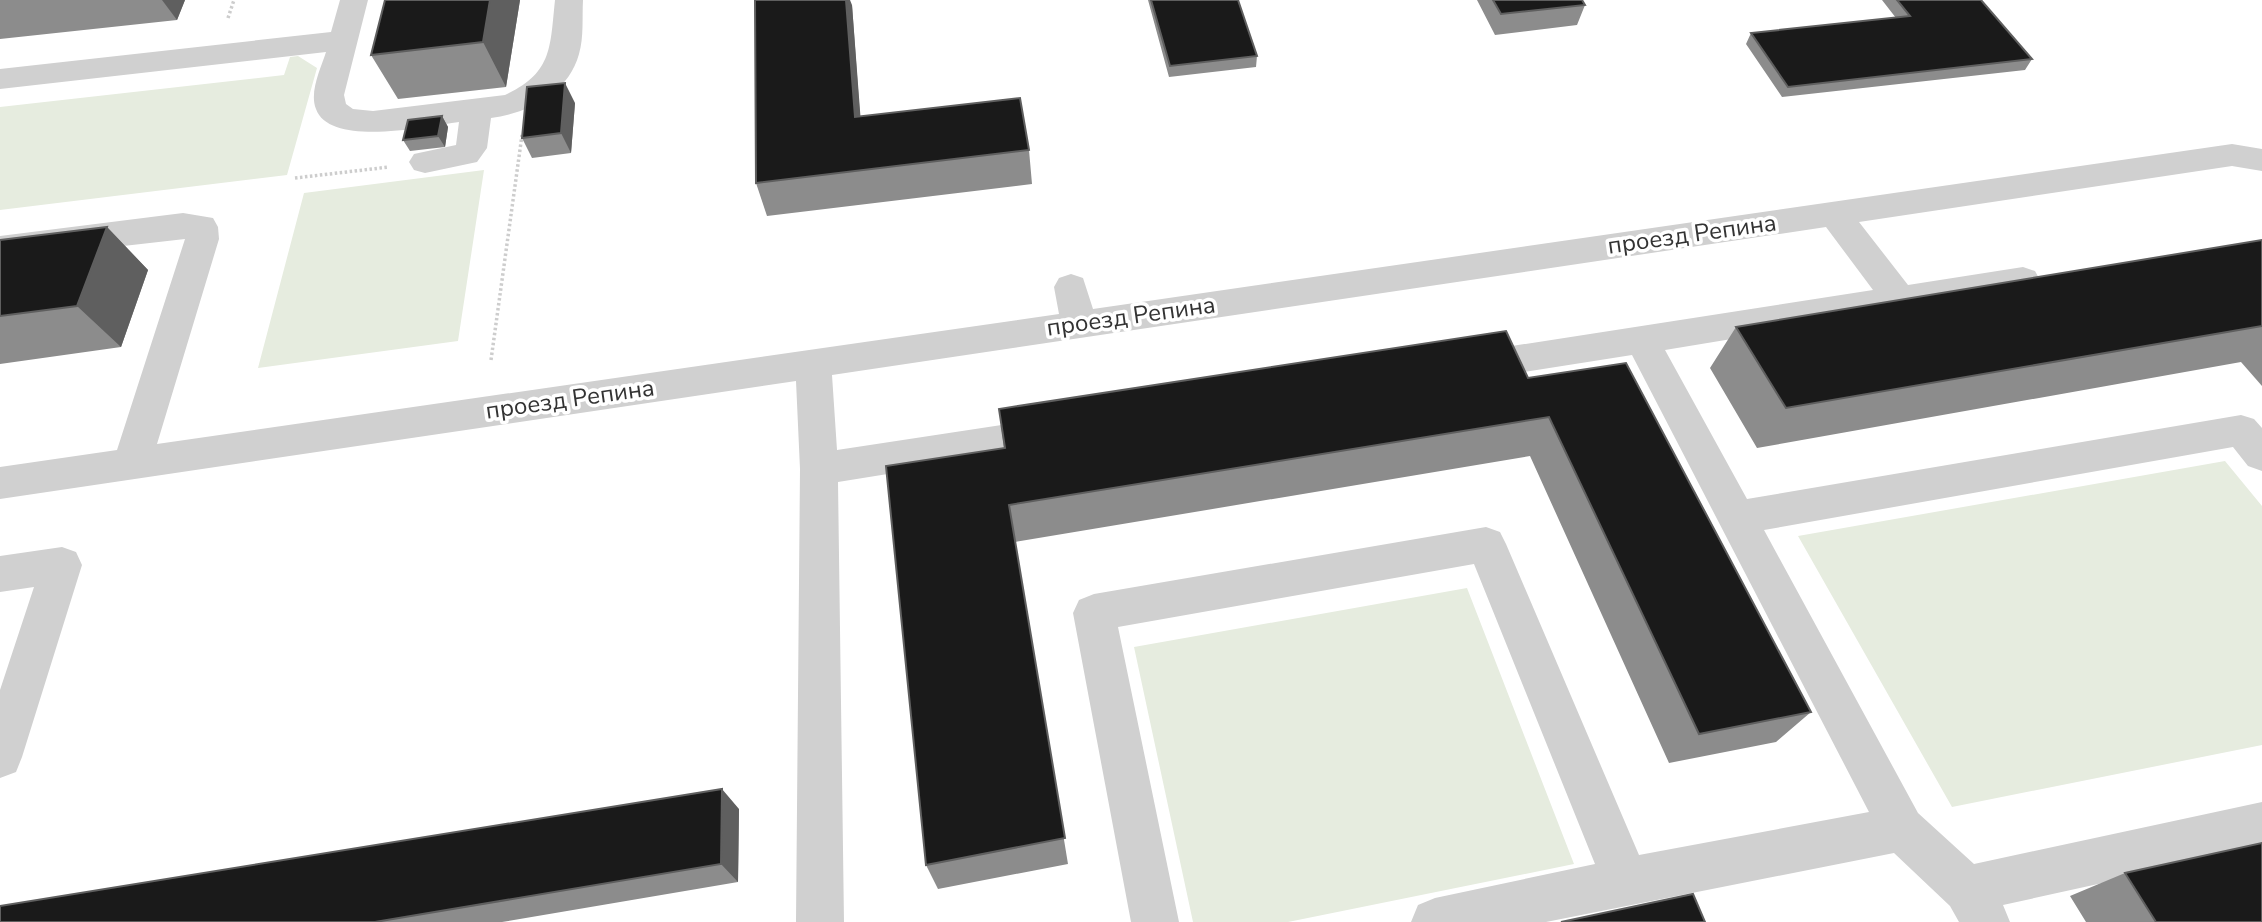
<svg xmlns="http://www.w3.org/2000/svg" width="2262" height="922" viewBox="0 0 2262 922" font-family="'Nunito Sans',sans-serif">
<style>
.green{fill:#e6ecdf}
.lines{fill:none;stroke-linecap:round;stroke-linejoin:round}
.path{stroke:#cdcdcd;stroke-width:3.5;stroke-dasharray:2.5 2.5;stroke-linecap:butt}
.minor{fill:#d0d0d0;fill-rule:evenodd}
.wall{fill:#8c8c8c}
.shaded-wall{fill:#5f5f5f}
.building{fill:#1a1a1a;stroke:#5f5f5f;stroke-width:2}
.labels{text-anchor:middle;stroke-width:7;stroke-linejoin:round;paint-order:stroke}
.street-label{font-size:24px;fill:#333;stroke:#fff}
</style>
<rect width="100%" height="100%" fill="#fff"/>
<path class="green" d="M298 56 317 68 287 175 0 210V107L284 75 290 57Z
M484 170 458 341 258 368 304 193Z
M2225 461 2262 506V745L1952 807 1798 536Z
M1467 588 1574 864 1288 922H1193L1134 647Z"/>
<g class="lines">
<path class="path" d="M228 18 234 0
M295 178 389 167
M491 360 522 135"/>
<path class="minor" d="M340 0H368L344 95 346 104 353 109 373 111 505 95C553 73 550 47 555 0H583C582 18 584 37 579 54 568 94 528 113 491 118L487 148 477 162 425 173 414 170 409 162 414 154 456 145 459 122C428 126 330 148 316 109 309 92 321 68 326 52L0 89V69L331 32Z
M2232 144 2262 149V171L2232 166 1859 222 1908 285 2023 267 2035 271 2040 280 2035 289 1665 350 1747 499 2241 415 2254 419 2262 428V471L2248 466 2233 447 1764 530 1918 813 1974 864 2262 802V848L2003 905 2010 922H1959L1950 906 1894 853 1546 922H1411L1418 905 1435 898 1595 864 1474 564 1118 627 1179 922H1131L1073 613 1079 600 1094 594 1486 527 1500 532 1506 544 1639 855 1869 812 1632 355 1467 381 1454 377 1449 367 1454 357 1467 353 1873 290 1826 227 832 375 837 450 1055 417 1068 421 1074 432 1068 443 1055 447 838 482 844 922H796L800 469 796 381 0 499V467L117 450 185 239 0 260V236L183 213 213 218 218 227 219 239 157 444 1059 314 1054 287 1059 278 1071 274 1083 278 1093 309Z
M62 547 76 552 82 565 22 757 16 772 0 778V690L34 587 0 592V556Z"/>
</g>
<path class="wall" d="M0 0H185L177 20 0 39Z
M385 0H520L506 87 398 99 371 55Z
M1148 0H1238L1257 56 1256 67 1169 77Z
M1477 0H1582L1585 5 1577 25 1495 35Z
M1882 0H1981L2032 59 2025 70 1782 97 1746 44 1751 33 1896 18Z
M852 5 860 116 1029 150 1032 184 767 216 756 183Z
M575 103 571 153 532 158 522 138Z
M442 116 448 127 445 147 410 151 403 140Z
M107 227 148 270 121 347 0 364V240Z
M2262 240V386L2241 362 1757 448 1710 368 1736 327Z
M1528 378 1811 712 1776 742 1669 763 1530 456 1015 542 1068 864 938 889 926 865 1004 448 999 409Z
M739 809 738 882 502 922H0Z
M2125 873 2262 922H2086L2070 896Z"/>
<path class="shaded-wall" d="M162 0H185L177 20Z
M490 0H520L506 87 483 42Z
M846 0H850L852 5 863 150 855 117Z
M565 83 575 103 571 153 561 133Z
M442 116 448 127 445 147 438 136Z
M107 227 148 270 121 347 77 306Z
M722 789 739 809 738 882 721 864Z"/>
<path class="building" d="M385 0H490L483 42 371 55Z
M755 0H846L855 117 1020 98 1029 150 756 183Z
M1151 0H1238L1257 56 1170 66Z
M1493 0H1582L1585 5 1501 14Z
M1897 0H1981L2032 59 1788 87 1751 33 1910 16Z
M565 83 561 133 522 138 527 87Z
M442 116 438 136 403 140 408 120Z
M107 227 77 306 0 316V240Z
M2262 240V326L1786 408 1736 327Z
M1506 331 1528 378 1626 363 1811 712 1699 734 1549 417 1009 505 1065 838 926 865 886 466 1005 448 999 409Z
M722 789 721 864 375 922H0V906Z
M2262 843V922H2156L2125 873Z
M1693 894 1705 922H1561Z"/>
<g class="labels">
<g class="street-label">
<text transform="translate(1692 234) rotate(-8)" y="8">проезд Репина</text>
<text transform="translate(1131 316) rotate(-8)" y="8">проезд Репина</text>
<text transform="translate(570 399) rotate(-8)" y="8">проезд Репина</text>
</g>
</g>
</svg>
